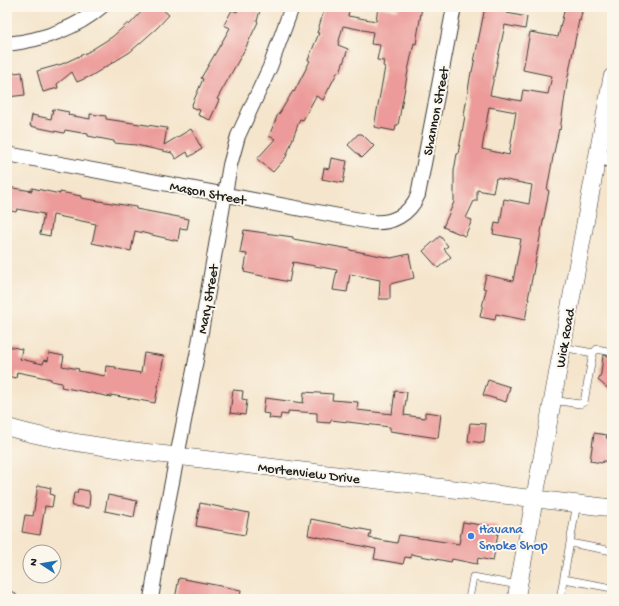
<svg xmlns="http://www.w3.org/2000/svg" width="619" height="606" viewBox="0 0 619 606" font-family="'Gochi Hand',sans-serif">
<style>
.building{fill:#ec9b9a;fill-rule:evenodd}
.lines{fill:none;stroke-linecap:round;stroke-linejoin:round}
.service-casing{stroke:#3d3a36;stroke-width:8}
.minor-casing{stroke:#3d3a36;stroke-width:16}
.tertiary-casing{stroke:#3d3a36;stroke-width:18}
.service{stroke:#fff;stroke-width:7}
.minor{stroke:#fff;stroke-width:14}
.tertiary{stroke:#fff;stroke-width:17}
.shop-dot{fill:#3f7fe0;stroke:#fbf7ec;stroke-width:1.5}
.labels{text-anchor:middle;stroke-width:4;stroke-linejoin:round;paint-order:stroke}
.street-label{font-size:14px;fill:#1c1c1c;stroke:#fbf7ec}
.shop-label{font-size:14px;fill:#366cbe;stroke:#fbf7ec;text-anchor:start}
</style>
<rect width="100%" height="100%" fill="#fbf7ec"/>
<filter id="ink" filterUnits="userSpaceOnUse"><feTurbulence type="fractalNoise" baseFrequency=".025" numOctaves="2"/><feDisplacementMap in="SourceGraphic" scale="8" xChannelSelector="R" yChannelSelector="G"/><feConvolveMatrix kernelMatrix="1 2 1 2 8 2 1 2 1" color-interpolation-filters="sRGB"/></filter>
<filter id="wash" filterUnits="userSpaceOnUse"><feTurbulence type="fractalNoise" baseFrequency=".012" numOctaves="4" result="noise"/><feDisplacementMap in="SourceGraphic" scale="16" xChannelSelector="R" yChannelSelector="G"/><feGaussianBlur stdDeviation="0.9" result="paint"/><feColorMatrix in="noise" values="0 0 0 0 0 0 0 0 0 0 0 0 0 0 0 0 0 1.4 0 .05"/><feComposite in="paint" operator="in"/></filter>
<g filter="url(#wash)">
<rect width="100%" height="100%" fill="#f5e5cc"/>
<g id="blocks">
<path class="building" d="M146 7H160L169 15 157 28 130 52 91 76 77 82 72 72 57 84 58 88 43 92 37 71 62 64 88 52 112 37 128 23 129 25Z
M239 7H261L257 21 258 22 245 49 217 99 219 100 210 120 198 115 200 110 191 107 203 79 201 78 230 28 224 25 232 10 237 12Z
M325 7H350L348 16 376 21 378 7 398 10 399 7H422L416 44 414 43 408 71 398 125H396L395 131 374 127 385 67 383 66 384 61 377 60 380 45 371 44 373 32 343 26 338 45 348 49 340 72 338 71 323 100 316 96 303 120 300 119 286 157 273 172 257 159 275 139 269 136 278 114H279L293 91 294 92 310 61 308 60 319 33H317Z
M485 7H508L507 13 527 17 525 29 505 25 490 95 521 101 523 90 548 94 552 76 523 70 530 32 558 37 565 7H583L580 21 579 20 567 82 560 130 559 129 553 157 547 190 549 191 528 299H529L525 320 496 314 495 320 480 317 486 289 483 288 486 275 513 281 521 239 493 234 495 223 500 224 504 199 529 204 532 185 496 178 493 193 477 190V201H474L466 218 472 220 465 236 443 227 454 202V171L457 154H458L465 116 464 115 471 72H472ZM489 107 516 112 509 155 482 149Z
M22 72 25 95 7 97V74Z
M53 109 69 112 68 115 90 119V114L106 116V119L167 128 164 145 191 129 202 149 189 157 187 152 176 159 172 153 136 145 114 143V141L88 136V134L65 130 64 133 30 126 32 115 51 119Z
M358 134H362L374 146 362 158 348 145Z
M331 158 347 161 343 183 322 179 324 168 329 169Z
M7 187 32 191V188L60 194V192L81 196V198L136 207V209L189 219 187 229 180 228 178 241 135 231 131 251 92 243 96 224 53 215 50 236 40 234 44 214 17 209 16 212 7 210Z
M244 230 293 237V239L350 249V250L391 258 409 254 414 278 390 284V299H379L380 280 350 274 347 292 333 290 337 270 293 262 289 282 244 272 247 254 240 253Z
M440 236 448 246 444 249 451 257 438 268 423 251Z
M7 346 22 349 20 359 43 364 44 360 48 361 49 353 64 356 62 366 79 369 78 371 105 376 106 366 116 367V369L141 373 144 353 164 356 155 403 111 395V397L61 387 62 383 51 381V379L17 372 16 378 7 376Z
M603 355 612 357V392L598 380 601 374Z
M488 380 510 387 506 402 483 395Z
M233 390 243 391 242 399 247 400 245 415 230 413Z
M395 391 407 392 404 415 425 418V412L441 414 438 438 390 431V427L331 420 330 423 317 422V413L288 411V415L281 414 280 419 269 418 270 414 263 413 265 398 303 403 304 392 333 394 332 400 358 402 357 410 392 414Z
M470 423 486 424 484 443 468 441Z
M594 433 607 435 606 438 612 439V462L603 461 602 463 590 461Z
M38 485 51 488 50 494 54 495 52 507 45 506 40 535 22 532 25 515 33 516Z
M78 489 89 491V494L90 495 89 508 72 506 74 493H77Z
M108 495 137 501 134 517 105 511Z
M200 503 249 513 245 535 196 526Z
M311 519 371 531 369 538 397 543 399 535 459 544 463 522 499 528 493 561 478 558 477 564 452 559 451 562 411 554V558L405 557 403 564 374 559 376 549 308 535Z
M179 578 241 590 240 599H175Z"/>
</g>
</g>
<g filter="url(#ink)">
<use href="#blocks" fill-opacity="0" stroke="#3d3a36" stroke-width="1"/>
<g class="lines">
<g class="service-casing">
<path id="service" d="M593 353 597 349 612 352
M552 400 580 404 584 402 593 353 562 347
M570 543 612 551
M564 579 612 588
M469 599 473 577 518 585
M560 599 577 503"/>
</g>
<g class="minor-casing">
<path id="minor" d="M7 44C42 40 74 30 101 7
M7 154 371 222C392 224 409 215 418 195L454 7
M597 157 612 160
M7 598 10 599
M151 599 160 543 197 355 230 165 238 136 270 67 292 7"/>
</g>
<g class="tertiary-casing">
<path id="tertiary" d="M7 427C46 439 86 444 126 450L612 508
M516 599 612 77"/>
</g>
<use href="#service" class="service"/>
<use href="#minor" class="minor"/>
<use href="#tertiary" class="tertiary"/>
</g>
</g>
<circle class="shop-dot" cx="471" cy="536" r="4"/>
<g class="labels">
<g class="street-label">
<text transform="translate(435 111) rotate(-79)" y="5">Shannon Street</text>
<text transform="translate(208 192) rotate(11)" y="5">Mason Street</text>
<text transform="translate(207 299) rotate(-80)" y="5">Mary Street</text>
<text transform="translate(564 338) rotate(-80)" y="5">Wick Road</text>
<text transform="translate(309 472) rotate(7)" y="5">Mortenview Drive</text>
</g>
<g class="shop-label">
<text x="479" y="533">Havana<tspan x="479" dy="16">Smoke Shop</tspan></text>
</g>
</g>
<rect width="619" height="606" fill="none" stroke="#fbf7ec" stroke-width="24"/>
<g transform="translate(42 564) rotate(282)"><circle r="19" fill="#fbf7ec" stroke="#a29f99"/>
<path d="M0-3L7 15L0 10L-7 15Z" fill="#1f6fb2"/>
<text y="-6" font-size="11" font-weight="bold" text-anchor="middle" fill="#1c1c1c">N</text>
</g>
</svg>
